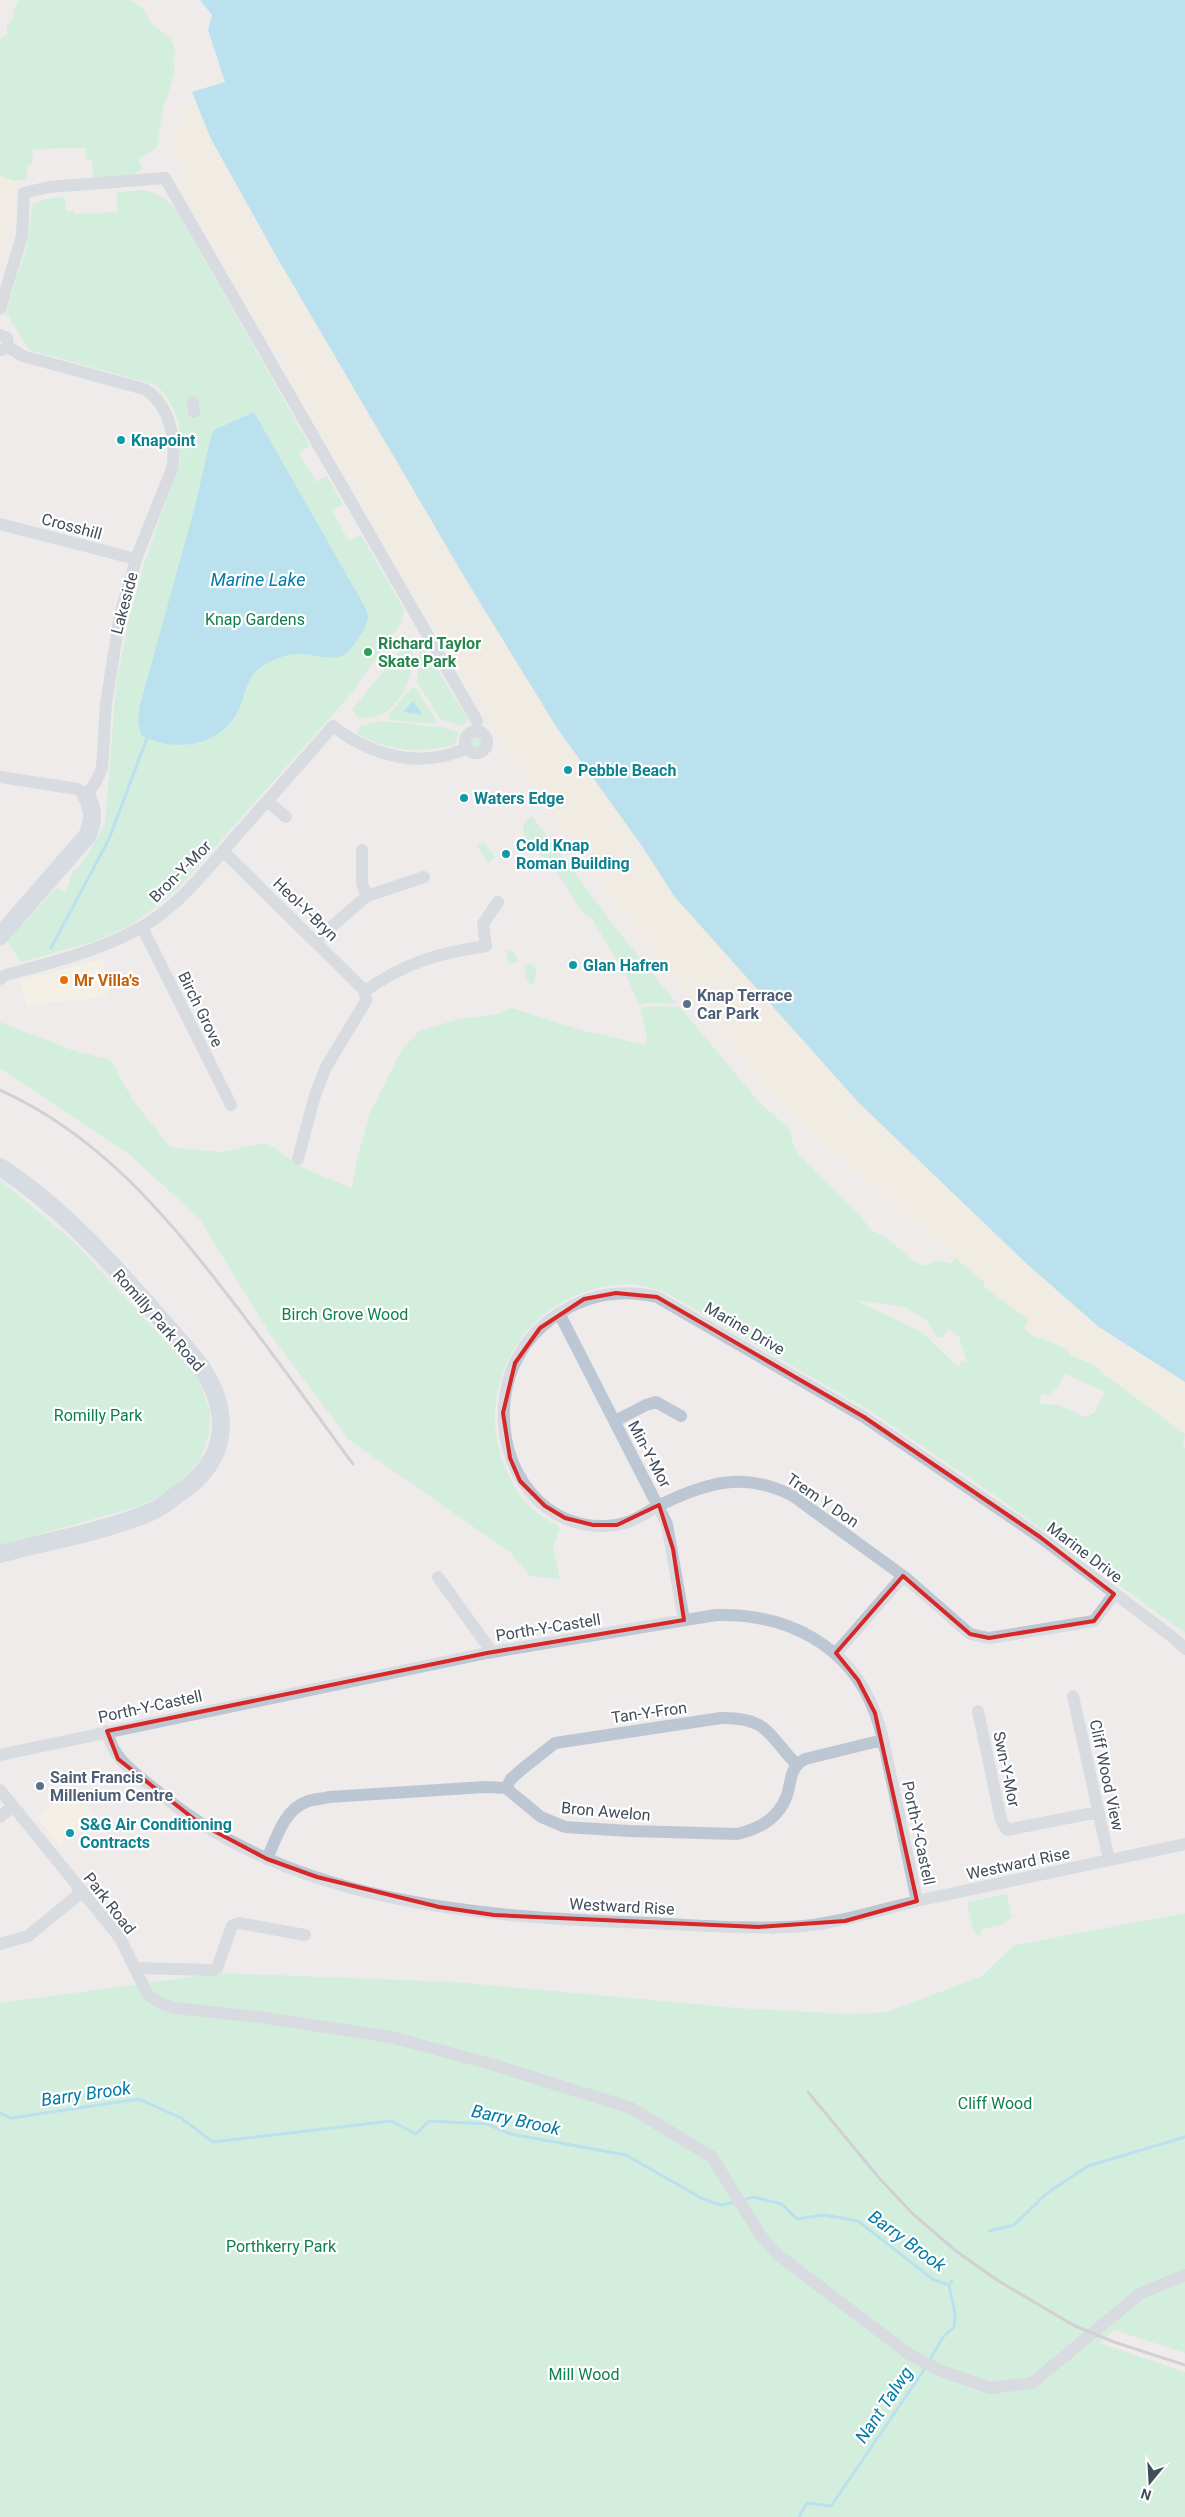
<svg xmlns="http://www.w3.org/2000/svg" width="1185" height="2517" viewBox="0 0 1185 2517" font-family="Roboto,sans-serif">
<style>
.commercial{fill:#fdf6e0}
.green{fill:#b3f2cf;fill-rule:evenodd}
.sand{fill:#f2ecd9}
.water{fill:#7cd4f3}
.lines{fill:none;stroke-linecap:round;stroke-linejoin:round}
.stream{stroke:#7cd4f3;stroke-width:3}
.street{stroke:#bdc7d3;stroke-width:12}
.secondary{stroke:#bbc7d7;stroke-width:18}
.rail{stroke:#adb0b7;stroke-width:3}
.marked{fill:none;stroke:#d62828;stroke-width:4;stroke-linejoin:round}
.culture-dot{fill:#0f9aa8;stroke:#fff;stroke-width:2}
.leisure-dot{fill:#2e9e5b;stroke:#fff;stroke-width:2}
.food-dot{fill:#e8710a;stroke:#fff;stroke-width:2}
.service-dot{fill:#5c6f8a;stroke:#fff;stroke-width:2}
.labels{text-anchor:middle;stroke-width:4.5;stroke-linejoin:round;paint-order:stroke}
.culture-label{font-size:16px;font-weight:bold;fill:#0d838f;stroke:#fff;text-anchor:start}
.street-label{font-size:16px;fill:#424d5a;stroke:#fff}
.park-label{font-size:16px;fill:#0e804e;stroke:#fff}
.leisure-label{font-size:16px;font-weight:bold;fill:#27864d;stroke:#fff;text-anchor:start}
.food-label{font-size:16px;font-weight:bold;fill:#c56008;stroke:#fff;text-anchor:start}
.service-label{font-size:16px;font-weight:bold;fill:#4e5e75;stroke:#fff;text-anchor:start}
.water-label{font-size:18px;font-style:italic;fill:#017ba7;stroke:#fff}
</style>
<rect width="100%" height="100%" fill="#efebeb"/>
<path class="commercial" d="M102 959 110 990 103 997 27 1005 20 981Z
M73 1788 97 1818 60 1847 37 1817Z"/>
<path class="green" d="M19 0H130L144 9 150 22 171 39 176 52 173 60 175 72 163 109 157 148 138 159 143 169 127 178 93 179 92 160 86 159 85 148 33 149 32 164 27 165V180L12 181 0 176V39L7 35V26L14 16 13 10Z
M146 190 161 196 175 208 310 446 299 453 316 482 327 476 343 504 332 511 349 541 361 535 404 609 402 622 351 694 178 889 135 923 96 941 21 962 7 941 56 888 66 892 73 871 81 865 105 824 116 685 128 623 145 561 180 462 179 423 168 398 156 385 29 350 8 316 5 315 27 245 33 203 47 199 65 197 66 211H74L75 214 117 212V192Z
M413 642C414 670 408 698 382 714 376 717 366 717 359 719L352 709 406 644Z
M421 643 468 719 463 726 441 720 417 682Z
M411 688H416L436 720 434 724 390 720 389 714Z
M381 721 441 727 459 732 454 745C418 754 389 751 357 734L359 726Z
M468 742a7 7 0 1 1 14 0a7 7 0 1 1-14 0Z
M532 816 615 927 677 1004 648 1003 639 1005 627 977 592 919 581 911 557 872 525 838 523 827 526 820Z
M484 842 495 858 488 863 477 846Z
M506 950 514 952 518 962 508 964Z
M529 964 534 965 537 970 533 985 526 981 525 967Z
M652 1006 680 1007 759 1102 790 1130 792 1142 799 1155 859 1214 871 1230 886 1237 914 1261 923 1266 939 1260 951 1264 955 1257 985 1282V1287L1030 1320 1031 1335C1091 1353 1136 1398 1185 1434L1183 1447 1185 1448V1633L997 1497 870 1411 663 1291C654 1289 645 1286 637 1285 622 1283 606 1286 592 1290 512 1311 471 1404 510 1477 514 1484 517 1492 521 1497 531 1510 546 1519 560 1527L553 1548 560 1579 530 1576 511 1553 349 1440 272 1337 199 1218 130 1155 0 1068V1022L78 1052 111 1060 132 1099 170 1147 220 1152 267 1143 303 1168 352 1188 357 1159 370 1113 402 1049 419 1031 459 1019 497 1014 512 1008 581 1030 646 1045 647 1038 640 1008ZM855 1300 905 1307 928 1322 936 1337H943L949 1328 959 1337 967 1362 961 1361 960 1367 957 1366 922 1332ZM1065 1374 1105 1392 1094 1413 1086 1417 1059 1405 1039 1404 1042 1393 1049 1395 1056 1389Z
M0 1180 73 1241 197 1376 210 1411 209 1433 200 1461 171 1491 137 1507 0 1545Z
M1007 1894 1012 1917 1001 1925 982 1929 980 1936 973 1931 967 1902Z
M1185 1913V2353L1114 2330 1100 2343 1185 2372V2517H0V2003L219 1973 456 1982 738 2008 847 2014 887 2012 982 1976 1014 1945Z"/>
<path class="sand" d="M181 103 222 106 859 1103 1028 1265 1099 1327 1185 1382V1434L1101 1372 1099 1367 1070 1355C1062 1339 1036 1339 1024 1328L1029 1320 984 1287V1282L876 1190 811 1132 767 1088 654 953 613 901 506 749 385 547 389 544 383 536 380 537 352 489 356 486 350 475 345 476 318 430 321 428 316 419 313 421 283 368 291 363 284 350 276 355 174 177 185 170C174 152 167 140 181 122L178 119Z
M0 176 18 182V188L13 189V225L0 273Z"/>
<path class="water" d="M200 0H1185V1382L1099 1327 1028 1265 859 1103 674 896 642 846 557 728 468 583 275 254 211 139 192 92 225 82 208 30 212 15Z
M254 412 366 609C370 617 367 623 363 631 358 638 352 650 344 655 331 662 313 653 299 654 287 654 276 658 266 664 245 674 247 693 238 711 220 747 174 753 141 735L138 721 140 705 194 510 212 433 214 430Z
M413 701 423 715 403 712Z"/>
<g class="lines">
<path class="stream" d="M51 948 109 839 147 738
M0 2113 11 2118 139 2099 181 2118 213 2142 391 2121 416 2134 429 2121 487 2124 511 2134 626 2155 703 2199 721 2205 735 2202
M743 2200 753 2197 782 2204 797 2219 824 2215 858 2221 934 2280 949 2285
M989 2231 1014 2225 1047 2193 1088 2166 1185 2137
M929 2361 943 2337 954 2327 955 2313 949 2285 952 2280
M799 2517 807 2503 831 2506 926 2367"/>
<path class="street" d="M0 309 22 236 24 193 49 187 165 178 477 721
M0 335 7 338 8 347 2 350
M193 402 194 412
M0 524 136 559
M465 742a11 11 0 1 1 22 0a11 11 0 1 1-22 0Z
M0 777 77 789 86 795 96 782 102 768 106 704 120 615 136 559 172 469C177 441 170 404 144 389L23 356 8 347
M267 801 286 817
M362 850V884L367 896
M223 851 365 991
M142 927 231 1105
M315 941 367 896 424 877
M0 979 6 975C53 962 100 951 142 927 180 905 209 867 237 835 269 799 301 763 333 726 371 756 419 769 465 749
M298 1159 315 1095 326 1067 366 1001 365 991C405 963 438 953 486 946L483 924 498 902
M559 1313 667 1524 684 1620
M615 1421 646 1405 656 1402 681 1416
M438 1577 492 1652
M1114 1594 1094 1621 989 1638 970 1634 906 1578 793 1496C745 1471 707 1482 660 1505 646 1512 633 1523 616 1525 542 1535 496 1466 505 1398 509 1366 525 1339 551 1319 583 1295 619 1288 657 1297L864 1417 1040 1537 1175 1639 1185 1649
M836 1653 903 1576
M1073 1696 1109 1860
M978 1711 1001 1820 1007 1830 1098 1812
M107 1731C114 1761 134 1772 157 1791 291 1904 480 1917 647 1923 699 1925 751 1930 803 1926 845 1922 884 1908 926 1899 1012 1881 1099 1862 1185 1844
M0 1755 487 1653 716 1615C785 1613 850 1644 875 1713 884 1736 887 1762 893 1786 901 1825 909 1863 917 1901
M506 1788 511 1779 521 1770 555 1743 721 1718C768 1717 768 1735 796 1764
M0 1790 120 1938 143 1985 149 1996 160 2003 175 2008 259 2017 391 2037 494 2065 631 2108 712 2157 761 2236 778 2255 909 2354 939 2370 990 2388 1032 2383 1141 2293 1185 2275
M0 1817 13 1806
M267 1859C276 1839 284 1810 306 1802 313 1799 322 1799 329 1797L485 1787 506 1788 541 1817 565 1827 630 1831 737 1834C760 1829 779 1818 787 1795 792 1780 789 1768 805 1759L883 1740
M0 1944 28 1936 77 1896 78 1888
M135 1968 213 1970 217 1968 232 1926 239 1923 305 1935"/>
<path class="secondary" d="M0 936 87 836C94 820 94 811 86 795
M0 1167C78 1218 136 1292 197 1361 232 1410 231 1459 178 1494 170 1500 162 1507 153 1511 105 1532 50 1540 0 1554"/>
<path class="rail" d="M0 1090C96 1133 164 1212 226 1293 270 1349 311 1407 353 1464
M808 2092 880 2179 913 2214 956 2251 997 2280 1073 2325 1114 2342 1185 2365"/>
</g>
<path d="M0 0H1185V2517H0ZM616 1293 657 1297 864 1417 1040 1537 1114 1594 1094 1621 989 1638 970 1634 903 1576 836 1653 858 1680 875 1713 917 1901 845 1921 758 1927 494 1915 439 1907 317 1877 267 1859 199 1823 118 1759 107 1731 487 1653 684 1620 673 1549 659 1505 617 1525H593L565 1518 545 1506 520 1481 510 1458 503 1413 515 1363 540 1328 584 1299Z" fill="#efebeb" fill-opacity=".55" fill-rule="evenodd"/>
<path class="marked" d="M616 1293 657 1297 864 1417 1040 1537 1114 1594 1094 1621 989 1638 970 1634 903 1576 836 1653 858 1680 875 1713 917 1901 845 1921 758 1927 494 1915 439 1907 317 1877 267 1859 199 1823 118 1759 107 1731 487 1653 684 1620 673 1549 659 1505 617 1525H593L565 1518 545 1506 520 1481 510 1458 503 1413 515 1363 540 1328 584 1299Z"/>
<g class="culture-dot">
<circle cx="121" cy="440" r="5"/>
<circle cx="568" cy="770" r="5"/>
<circle cx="464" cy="798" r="5"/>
<circle cx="506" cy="854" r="5"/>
<circle cx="573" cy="965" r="5"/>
<circle cx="70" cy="1833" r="5"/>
</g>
<circle class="leisure-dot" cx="368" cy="652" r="5"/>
<circle class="food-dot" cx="64" cy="980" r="5"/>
<g class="service-dot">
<circle cx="687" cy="1004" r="5"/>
<circle cx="40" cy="1786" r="5"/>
</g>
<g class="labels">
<g class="culture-label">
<text x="131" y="446">Knapoint</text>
<text x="578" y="776">Pebble Beach</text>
<text x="474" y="804">Waters Edge</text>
<text x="516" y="851">Cold Knap<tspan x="516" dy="18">Roman Building</tspan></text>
<text x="583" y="971">Glan Hafren</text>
<text x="80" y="1830">S&amp;G Air Conditioning<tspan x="80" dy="18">Contracts</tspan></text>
</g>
<g class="street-label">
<text transform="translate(72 526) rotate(15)" y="6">Crosshill</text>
<text transform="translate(124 603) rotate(-75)" y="6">Lakeside</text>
<text transform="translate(180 871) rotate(-45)" y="6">Bron-Y-Mor</text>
<text transform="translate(306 909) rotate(44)" y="6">Heol-Y-Bryn</text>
<text transform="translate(201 1009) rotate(64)" y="6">Birch Grove</text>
<text transform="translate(159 1320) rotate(49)" y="6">Romilly Park Road</text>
<text transform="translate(745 1328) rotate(30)" y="6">Marine Drive</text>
<text transform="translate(650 1454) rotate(62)" y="6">Min-Y-Mor</text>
<text transform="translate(823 1500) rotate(34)" y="6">Trem Y Don</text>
<text transform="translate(1085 1552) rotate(37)" y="6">Marine Drive</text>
<text transform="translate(548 1627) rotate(-9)" y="6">Porth-Y-Castell</text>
<text transform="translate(150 1706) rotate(-12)" y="6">Porth-Y-Castell</text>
<text transform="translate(649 1712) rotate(-8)" y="6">Tan-Y-Fron</text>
<text transform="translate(1007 1769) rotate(78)" y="6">Swn-Y-Mor</text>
<text transform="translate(1107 1775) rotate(78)" y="6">Cliff Wood View</text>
<text transform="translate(606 1811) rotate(5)" y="6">Bron Awelon</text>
<text transform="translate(919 1833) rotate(78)" y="6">Porth-Y-Castell</text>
<text transform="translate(1018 1863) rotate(-12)" y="6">Westward Rise</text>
<text transform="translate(110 1903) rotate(52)" y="6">Park Road</text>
<text transform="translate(622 1906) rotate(3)" y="6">Westward Rise</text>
</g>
<g class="park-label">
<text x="255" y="625">Knap Gardens</text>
<text x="345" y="1320">Birch Grove Wood</text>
<text x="98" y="1421">Romilly Park</text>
<text x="995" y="2109">Cliff Wood</text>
<text x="281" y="2252">Porthkerry Park</text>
<text x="584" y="2380">Mill Wood</text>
</g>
<g class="leisure-label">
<text x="378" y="649">Richard Taylor<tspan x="378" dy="18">Skate Park</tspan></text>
</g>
<g class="food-label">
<text x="74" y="986">Mr Villa's</text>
</g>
<g class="service-label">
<text x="697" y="1001">Knap Terrace<tspan x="697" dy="18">Car Park</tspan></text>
<text x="50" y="1783">Saint Francis<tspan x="50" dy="18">Millenium Centre</tspan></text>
</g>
<g class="water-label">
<text x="258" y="586">Marine Lake</text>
<text transform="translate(86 2094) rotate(-8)" y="6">Barry Brook</text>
<text transform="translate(516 2120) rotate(12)" y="6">Barry Brook</text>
<text transform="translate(907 2241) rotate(36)" y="6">Barry Brook</text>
<text transform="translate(884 2405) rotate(-56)" y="6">Nant Talwg</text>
</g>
</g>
<g transform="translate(1150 2482) rotate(198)" stroke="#ffffff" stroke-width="4" paint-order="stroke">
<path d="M0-4L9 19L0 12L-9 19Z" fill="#424d5a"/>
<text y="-8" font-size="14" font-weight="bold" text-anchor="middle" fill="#424d5a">N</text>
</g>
</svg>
